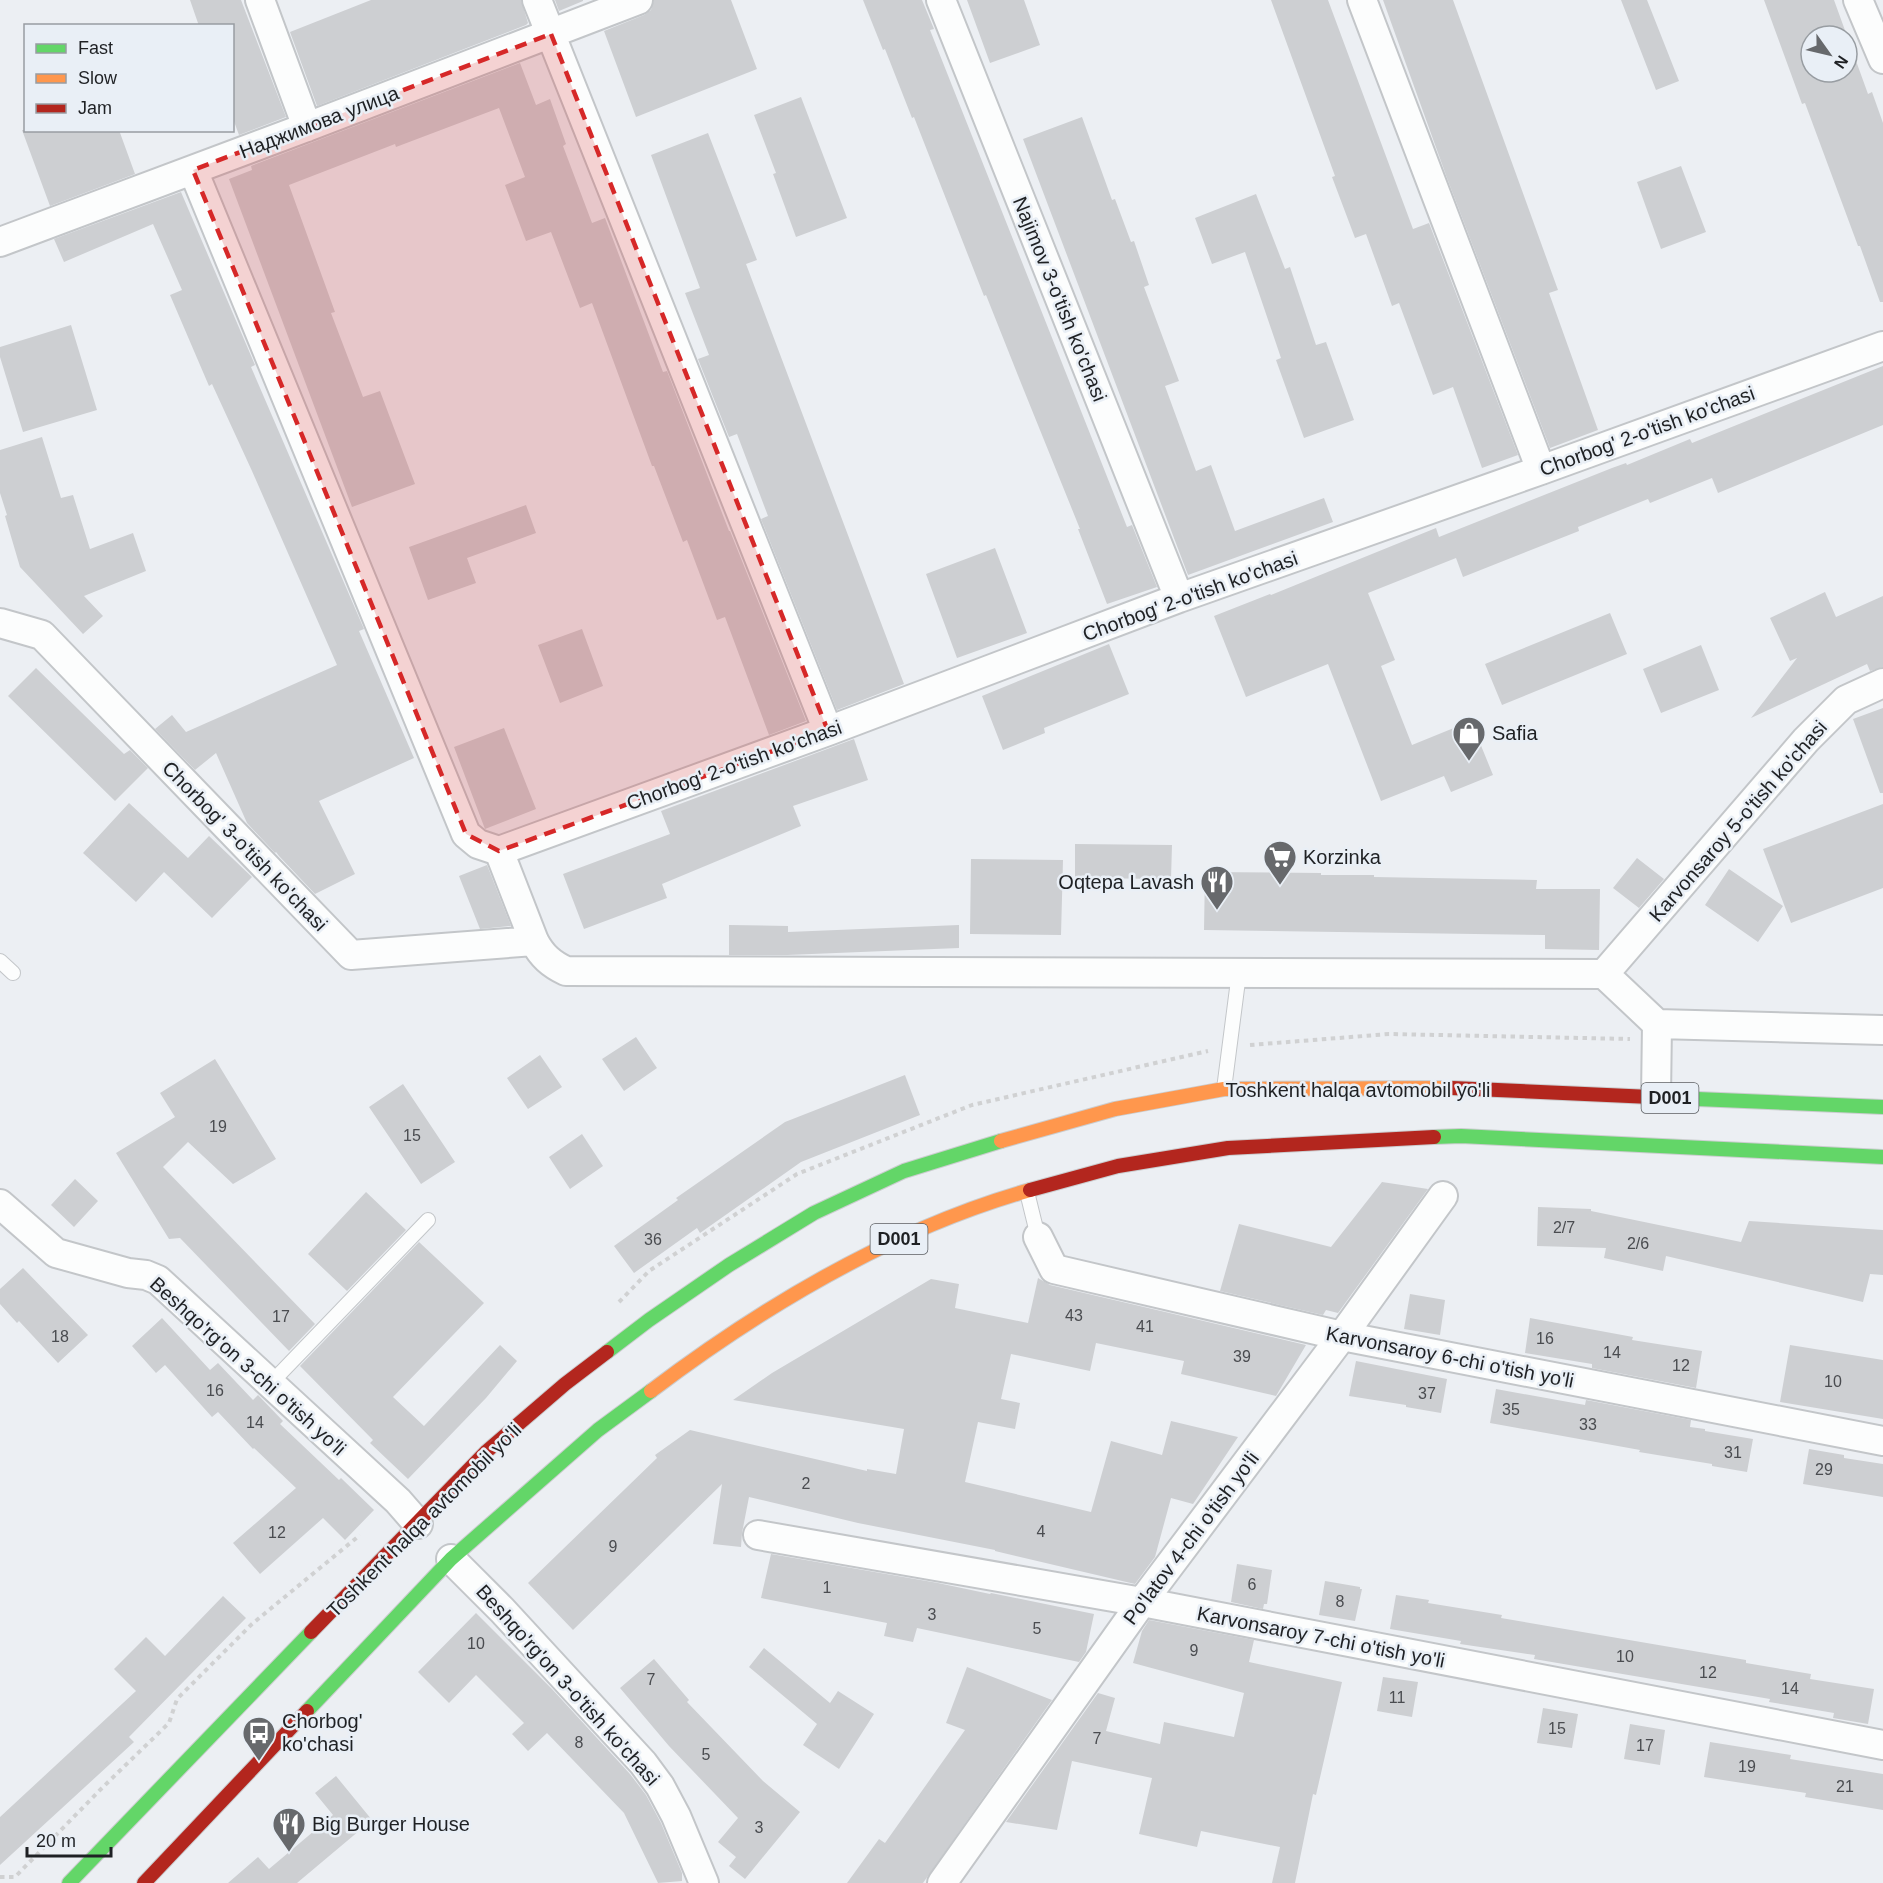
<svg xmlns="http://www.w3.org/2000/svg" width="1883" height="1883" viewBox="0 0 1883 1883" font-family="Arial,sans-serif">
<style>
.building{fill:#cdcfd2;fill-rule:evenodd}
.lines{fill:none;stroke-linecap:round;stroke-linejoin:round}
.lane-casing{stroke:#c3c6c9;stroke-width:16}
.street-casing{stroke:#c3c6c9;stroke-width:32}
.fast-casing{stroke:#cbcdcf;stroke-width:16}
.slow-casing{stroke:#cbcdcf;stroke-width:16}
.jam-casing{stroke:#cbcdcf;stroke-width:16}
.path{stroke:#d0d1d2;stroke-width:4;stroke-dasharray:4.5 4.5;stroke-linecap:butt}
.lane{stroke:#fcfdfd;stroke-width:14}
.street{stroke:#fcfdfd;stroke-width:28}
.fast{stroke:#63d668;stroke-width:14}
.slow{stroke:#ff974d;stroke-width:14}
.jam{stroke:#b3261e;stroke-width:14}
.marked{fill:#d62828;fill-opacity:0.2;stroke:#d62828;stroke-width:4.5;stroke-dasharray:12 8;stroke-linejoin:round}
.labels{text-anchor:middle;stroke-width:5;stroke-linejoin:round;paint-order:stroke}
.number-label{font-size:16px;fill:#4a4c50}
.shield{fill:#e9eff6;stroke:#5c5f63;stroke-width:1.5}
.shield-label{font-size:18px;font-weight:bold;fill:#1f2124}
.street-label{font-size:20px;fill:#1f2124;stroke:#e9eff6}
.poi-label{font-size:20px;fill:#1f2124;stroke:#e9eff6;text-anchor:start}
</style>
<rect width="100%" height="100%" fill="#eceff3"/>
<path class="building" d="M190 0H241L286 117 239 135 232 116V26H199Z
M371 0H521L528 23 526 25 317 106 290 32Z
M555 0H583V1L559 11Z
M654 0H731L757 69 636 117 604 31 644 15 651 10Z
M863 0H922L934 29 930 30 1127 527 1132 525 1157 587 1107 604 1078 529H1080L1023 388 986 295 984 296 914 117 912 118 885 49 883 50Z
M967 0H1024L1040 45 990 63Z
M1271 0H1328L1413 229 1429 223 1518 455 1482 468 1453 387 1433 395 1399 303 1392 306 1366 234 1355 238 1332 177 1335 176Z
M1383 0H1453L1558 290 1549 293 1598 430 1550 448 1447 178Z
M1621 0H1647L1679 81 1656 90Z
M1764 0H1834L1868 94 1872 92 1883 123V302H1880L1860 246H1858L1805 103 1802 104ZM1811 36H1847V72H1811Z
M520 63 536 105 550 99 566 144 563 146 592 223 605 218 663 372 667 371 729 531H730L806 721 769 735 725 617 717 620 687 540 683 542 654 466H652L592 303 580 308 551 232 526 241 505 185 525 177 499 108 396 147 395 144 289 185 335 312 331 313 363 397 380 391 415 484 352 507 229 179 252 170 251 166Z
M801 97 847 218 796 237 773 174 776 173 754 115Z
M1082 117 1112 200 1115 199 1131 242 1134 241 1149 285 1144 287 1179 381 1165 386 1196 471 1211 465 1235 531 1324 498 1333 522 1188 575 1023 139Z
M22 130H119L135 174 50 206Z
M708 133 757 260 746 264 904 684 837 710 761 519 768 516 737 434 729 437 698 359 709 355 685 293 700 288 651 155Z
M1681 166 1706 232 1661 249 1637 182Z
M181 192 255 365 251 367 364 629 359 631 414 758 319 801 355 874 315 894 279 856 276 852 275 853 247 823 216 753 195 770 155 729 172 715 186 732 337 665 252 471 212 384 209 386 170 295 182 290 153 224 64 262 54 239Z
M1256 194 1285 269 1290 267 1316 345 1326 342 1354 420 1304 438 1276 360 1281 358 1245 252 1212 264 1195 218Z
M71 325 97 410 23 432 0 357V347Z
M1883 366V425L1718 493 1712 478 1650 503 1648 499 1578 527 1579 531 1463 577 1456 558 1368 593 1395 660 1381 666 1412 745 1471 721 1493 775 1451 792 1444 776 1381 801 1328 664 1246 697 1214 616 1270 594 1271 595 1436 528 1439 537 1612 468 1626 463 1627 465 1690 439 1692 443Z
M42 437 61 498 73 495 90 549 133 533 146 571 84 596 103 616 83 634 20 567 5 516 7 515 0 493V450Z
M526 505 536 533 467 558 476 583 428 600 409 547Z
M995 548 1027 633 957 658 926 574Z
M1825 592 1836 617 1883 596V667L1870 671 1867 664 1751 718 1797 658 1790 661 1770 618Z
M1610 613 1627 654 1502 705 1485 664Z
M582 629 603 686 560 703 538 645Z
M1109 644 1129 694 1044 728 1045 733 1003 750 982 696Z
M1701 645 1719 690 1661 713 1643 669Z
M36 668 124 754 130 750 148 768 115 801 8 696Z
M1883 708V793H1880L1853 719Z
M504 728 536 809 485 829 454 747Z
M854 739 868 780 793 806 801 826 662 884 667 898 584 929 563 874 670 834 661 811Z
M129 803 188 858 209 836 252 877 212 918 164 872 136 902 83 853Z
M1883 804V888L1791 923 1763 849Z
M1075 844 1172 845 1171 879 1075 878Z
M1637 858 1664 879 1639 908 1613 888Z
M971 859 1063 860 1061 935 970 934Z
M487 865 511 926 480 929 459 876Z
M1729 869 1783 906 1758 942 1705 905Z
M1205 872 1321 873V875H1374V877L1537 880 1536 889H1600L1599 950 1545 949V935L1204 930Z
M729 925 788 926V932L959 925V948L787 955H729Z
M636 1037 657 1068 624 1091 602 1059Z
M540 1055 562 1087 528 1109 507 1078Z
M215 1059 276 1159 233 1184 188 1142 163 1167 315 1324 289 1351 180 1238 169 1239 116 1153 175 1117 160 1093Z
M905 1075 920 1115 801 1162 700 1233 697 1228 634 1273 614 1246 678 1200 676 1198 785 1122Z
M403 1084 455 1162 421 1184 369 1107Z
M582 1134 603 1166 570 1189 549 1157Z
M75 1179 98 1201 74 1227 51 1205Z
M1382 1182 1428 1189 1338 1313 1326 1310 1323 1315 1220 1291 1239 1224 1331 1247Z
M366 1192 406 1230 347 1291 308 1254Z
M1538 1207 1591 1209V1211L1741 1242 1749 1221 1883 1230V1275L1870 1274 1863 1302 1666 1256 1663 1271 1604 1258 1606 1248 1537 1246Z
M419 1242 484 1303 393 1397 424 1426 500 1345 517 1361 486 1398 408 1479 370 1443 373 1440 300 1366Z
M23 1268 88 1335 58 1363 19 1321 17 1323 0 1304V1289Z
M1038 1278 1050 1285 1306 1345 1276 1396 1181 1374 1184 1361 1096 1343 1090 1371 1011 1354 1001 1399 1020 1403 1015 1429 978 1422 965 1482 1091 1512 1111 1441 1162 1455 1171 1421 1238 1437 1193 1504 1171 1498 1155 1557 1135 1584 995 1551V1550L858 1523 749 1497 742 1533 741 1547 713 1544 722 1484 573 1630 528 1583 657 1458 655 1455 690 1430 867 1471V1469L896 1474 904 1429 733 1400 772 1373 931 1279 959 1284 955 1308 1028 1323Z
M1410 1294 1445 1300 1440 1335 1404 1329Z
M162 1318 210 1370 218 1363 253 1400 258 1395 283 1421 280 1424 339 1480 341 1478 374 1510 345 1540 323 1518 260 1574 233 1543 296 1488 254 1448 253 1449 218 1412 212 1417 165 1365 156 1373 132 1346Z
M1530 1318 1633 1337 1632 1340 1702 1351 1696 1388 1592 1368V1364L1525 1353Z
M1790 1345 1883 1360V1419L1780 1402Z
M1356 1361 1447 1379 1441 1413 1406 1407V1405L1349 1396Z
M1496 1389 1585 1405 1586 1400 1691 1420 1690 1427 1705 1429V1431L1753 1439 1747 1472 1712 1466V1464L1639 1452 1640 1450 1490 1423Z
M1809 1449 1844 1455V1458L1883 1464V1497L1803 1484Z
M771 1554 938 1583 990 1594 991 1593 1094 1614 1086 1652 1079 1662 917 1628 913 1642 884 1636 887 1623 761 1598Z
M1237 1564 1272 1570 1267 1604H1264L1263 1609 1231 1602Z
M1325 1581 1360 1587V1589H1362L1355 1621 1319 1615Z
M1396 1595 1429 1600 1428 1603 1502 1615 1501 1618 1746 1660V1663L1811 1674 1810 1679 1874 1689 1868 1724 1833 1718 1834 1713 1769 1702 1770 1699 1534 1659 1535 1655 1460 1644 1461 1641 1390 1629Z
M223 1596 246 1618 129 1737 134 1742 0 1865V1817L136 1691 114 1669 146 1637 165 1656Z
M476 1613 552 1689 630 1774 646 1795 661 1823 682 1873V1881L658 1883 624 1813 547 1733 528 1751 512 1734 524 1723 476 1675 449 1703 418 1672Z
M1149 1620 1254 1640 1249 1662 1342 1682 1316 1795 1313 1794 1295 1883H1272L1280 1847 1201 1831 1197 1847 1139 1834 1152 1778 1072 1761 1057 1830 1006 1822 1098 1693 1115 1698 1106 1731 1160 1744 1164 1722 1234 1737 1244 1693 1133 1663 1142 1631Z
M764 1648 830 1703 838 1691 874 1714 839 1769 803 1745 817 1724 749 1667Z
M654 1659 689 1700 687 1702 763 1781 800 1812 745 1879 729 1866 736 1857 718 1842 738 1818 669 1746 620 1688Z
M967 1667 1052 1700 923 1883H847L879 1839 885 1843 965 1730 946 1723Z
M1383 1677 1418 1682 1412 1717 1377 1711Z
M1543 1708 1578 1714 1572 1748 1537 1743Z
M1630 1724 1665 1730 1660 1765 1624 1759Z
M1710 1742 1791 1755 1790 1759 1883 1774V1810L1805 1797 1806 1793 1704 1777Z
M336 1776 372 1820 297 1883H228L258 1857 269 1869 333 1815 315 1793Z"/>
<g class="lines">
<g class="lane-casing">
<path id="lane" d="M0 961 13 973
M1224 1089 1239 973
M1027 1192 1038 1237
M271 1383 428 1220"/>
</g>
<g class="street-casing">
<path id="street" d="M260 0 307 127
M537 0 828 731
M941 0 1179 598
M1362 0 1541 470
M1858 0 1883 59
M193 170 466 834 478 844 499 851 534 941C542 956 551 964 566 971L1604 974 1657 1024 1883 1030
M0 242 307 127 638 0
M0 623 42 635 351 955 534 941
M499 851 828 731 1179 598 1541 470 1883 346
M1604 974 1806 740 1846 700 1883 683
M1656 1097 1657 1024
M0 1204 56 1253 128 1273 146 1275 158 1280 398 1501 418 1524
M1038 1237 1054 1269 1342 1336 1883 1441
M758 1535 1142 1602 1883 1745
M451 1559 502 1610 643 1763 660 1786 676 1816 704 1883
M942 1883 1142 1602 1342 1336 1443 1196"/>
</g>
<g class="fast-casing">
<path id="fast" d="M1673 1098 1883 1107
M1434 1137 1461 1136 1883 1157
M607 1352 649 1320 729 1265 814 1213 904 1171 1001 1141
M307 1711 451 1559 598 1430 651 1391
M69 1883 311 1632"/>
</g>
<g class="slow-casing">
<path id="slow" d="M1001 1141 1115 1109 1224 1089 1452 1088
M651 1391C765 1305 892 1229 1030 1190"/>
</g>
<g class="jam-casing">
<path id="jam" d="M1452 1088 1673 1098
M1030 1190 1118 1166 1228 1148 1434 1137
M311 1632 487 1451 565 1384 607 1352
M144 1883 307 1711"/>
</g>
<path class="path" d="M1250 1045 1389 1034 1630 1039
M619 1302 649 1271 797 1174 972 1105 1208 1051
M0 1877H15L103 1787 169 1723 177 1699 252 1624 360 1535"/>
<use href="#lane" class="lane"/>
<use href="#street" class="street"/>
<use href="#fast" class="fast"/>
<use href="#slow" class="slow"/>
<use href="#jam" class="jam"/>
</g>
<path class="marked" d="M551 34 828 731 499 851 466 834 193 170Z"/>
<defs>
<g id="shop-pin" transform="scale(1.725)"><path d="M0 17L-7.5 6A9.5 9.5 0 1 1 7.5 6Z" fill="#67696c" stroke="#e9eff6"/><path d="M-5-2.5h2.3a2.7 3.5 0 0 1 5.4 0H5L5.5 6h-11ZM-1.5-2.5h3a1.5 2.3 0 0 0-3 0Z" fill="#fff"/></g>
<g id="supermarket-pin" transform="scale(1.725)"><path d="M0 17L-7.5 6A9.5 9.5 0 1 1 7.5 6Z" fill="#67696c" stroke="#e9eff6"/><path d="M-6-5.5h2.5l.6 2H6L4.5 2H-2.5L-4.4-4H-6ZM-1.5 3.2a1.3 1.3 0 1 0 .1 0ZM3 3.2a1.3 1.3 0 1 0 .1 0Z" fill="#fff"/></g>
<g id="restaurant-pin" transform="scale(1.725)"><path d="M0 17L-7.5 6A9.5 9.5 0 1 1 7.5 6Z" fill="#67696c" stroke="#e9eff6"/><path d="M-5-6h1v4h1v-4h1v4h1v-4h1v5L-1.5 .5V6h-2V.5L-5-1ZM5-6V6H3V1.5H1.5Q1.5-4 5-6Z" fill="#fff"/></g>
<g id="bus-pin" transform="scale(1.725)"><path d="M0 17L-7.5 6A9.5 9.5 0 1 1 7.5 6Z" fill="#67696c" stroke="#e9eff6"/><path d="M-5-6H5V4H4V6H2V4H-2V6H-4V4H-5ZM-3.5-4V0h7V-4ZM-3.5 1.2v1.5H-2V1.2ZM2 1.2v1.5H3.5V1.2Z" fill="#fff"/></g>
</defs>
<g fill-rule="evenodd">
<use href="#shop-pin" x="1469" y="733"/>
<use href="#supermarket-pin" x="1280" y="857"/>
<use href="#restaurant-pin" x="1217" y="882"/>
<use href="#bus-pin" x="259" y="1733"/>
<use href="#restaurant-pin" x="289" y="1824"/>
</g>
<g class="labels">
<g class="number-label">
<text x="218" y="1132">19</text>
<text x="412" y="1141">15</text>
<text x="1564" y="1233">2/7</text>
<text x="653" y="1245">36</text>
<text x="1638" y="1249">2/6</text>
<text x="1074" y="1321">43</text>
<text x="281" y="1322">17</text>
<text x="1145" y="1332">41</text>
<text x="60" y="1342">18</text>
<text x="1545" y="1344">16</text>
<text x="1612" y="1358">14</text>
<text x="1242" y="1362">39</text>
<text x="1681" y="1371">12</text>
<text x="1833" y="1387">10</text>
<text x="215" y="1396">16</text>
<text x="1427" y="1399">37</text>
<text x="1511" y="1415">35</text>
<text x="255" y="1428">14</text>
<text x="1588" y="1430">33</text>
<text x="1733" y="1458">31</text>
<text x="1824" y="1475">29</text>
<text x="806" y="1489">2</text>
<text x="1041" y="1537">4</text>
<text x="277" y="1538">12</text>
<text x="613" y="1552">9</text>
<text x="1252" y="1590">6</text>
<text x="827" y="1593">1</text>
<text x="1340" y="1607">8</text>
<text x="932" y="1620">3</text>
<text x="1037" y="1634">5</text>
<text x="476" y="1649">10</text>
<text x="1194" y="1656">9</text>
<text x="1625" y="1662">10</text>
<text x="1708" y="1678">12</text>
<text x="651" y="1685">7</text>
<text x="1790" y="1694">14</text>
<text x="1397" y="1703">11</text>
<text x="1557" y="1734">15</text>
<text x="1097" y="1744">7</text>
<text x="579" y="1748">8</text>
<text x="1645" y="1751">17</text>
<text x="706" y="1760">5</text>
<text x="1747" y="1772">19</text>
<text x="1845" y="1792">21</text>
<text x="759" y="1833">3</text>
</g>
<g class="shield">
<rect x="1641.5" y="1083" width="57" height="30" rx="4.5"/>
<rect x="870.5" y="1224" width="57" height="30" rx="4.5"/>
</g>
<g class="shield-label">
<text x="1670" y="1104">D001</text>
<text x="899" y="1245">D001</text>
</g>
<g class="street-label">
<text transform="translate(319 122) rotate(-21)" y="7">Наджимова улица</text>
<text transform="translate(1060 299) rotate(68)" y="7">Najimov 3-o'tish ko'chasi</text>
<text transform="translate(1647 431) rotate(-20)" y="7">Chorbog' 2-o'tish ko'chasi</text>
<text transform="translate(1190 596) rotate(-20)" y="7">Chorbog' 2-o'tish ko'chasi</text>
<text transform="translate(734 765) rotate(-20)" y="7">Chorbog' 2-o'tish ko'chasi</text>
<text transform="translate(1738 821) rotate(-49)" y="7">Karvonsaroy 5-o'tish ko'chasi</text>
<text transform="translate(245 846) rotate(46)" y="7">Chorbog' 3-o'tish ko'chasi</text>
<text x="1358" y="1097">Toshkent halqa avtomobil yo'li</text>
<text transform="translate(1450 1357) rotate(11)" y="7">Karvonsaroy 6-chi o'tish yo'li</text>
<text transform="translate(248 1366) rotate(42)" y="7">Beshqo'rg'on 3-chi o'tish yo'li</text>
<text transform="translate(424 1520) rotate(-45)" y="7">Toshkent halqa avtomobil yo'li</text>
<text transform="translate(1191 1538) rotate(-53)" y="7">Po'latov 4-chi o'tish yo'li</text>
<text transform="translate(1321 1637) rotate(11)" y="7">Karvonsaroy 7-chi o'tish yo'li</text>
<text transform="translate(568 1685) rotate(48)" y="7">Beshqo'rg'on 3-o'tish ko'chasi</text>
</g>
<g class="poi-label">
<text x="1492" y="740">Safia</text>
<text x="1303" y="864">Korzinka</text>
<text x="1194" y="889" text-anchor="end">Oqtepa Lavash</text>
<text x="282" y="1728">Chorbog'<tspan x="282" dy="23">ko'chasi</tspan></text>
<text x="312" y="1831">Big Burger House</text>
</g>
</g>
<rect x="24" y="24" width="210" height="108" fill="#e9eff6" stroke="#989da2" stroke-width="1.5"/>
<rect x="36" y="44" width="30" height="9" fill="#63d668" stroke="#989da2" stroke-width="1.5"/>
<text x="78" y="54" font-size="18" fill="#1f2124">Fast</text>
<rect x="36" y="74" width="30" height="9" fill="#ff974d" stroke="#989da2" stroke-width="1.5"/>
<text x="78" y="84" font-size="18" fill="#1f2124">Slow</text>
<rect x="36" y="104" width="30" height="9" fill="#b3261e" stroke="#989da2" stroke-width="1.5"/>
<text x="78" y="114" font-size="18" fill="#1f2124">Jam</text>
<g transform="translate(1829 54) rotate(124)"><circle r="28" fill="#e9eff6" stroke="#989da2" stroke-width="1.5"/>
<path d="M0-4.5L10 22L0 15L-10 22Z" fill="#67696c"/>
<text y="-9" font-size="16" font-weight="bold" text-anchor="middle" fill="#1f2124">N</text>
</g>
<path d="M27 1847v9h84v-9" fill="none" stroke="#1f2124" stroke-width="3"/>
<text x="36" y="1847" font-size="18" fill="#1f2124" stroke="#e9eff6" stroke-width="4.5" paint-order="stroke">20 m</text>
</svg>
